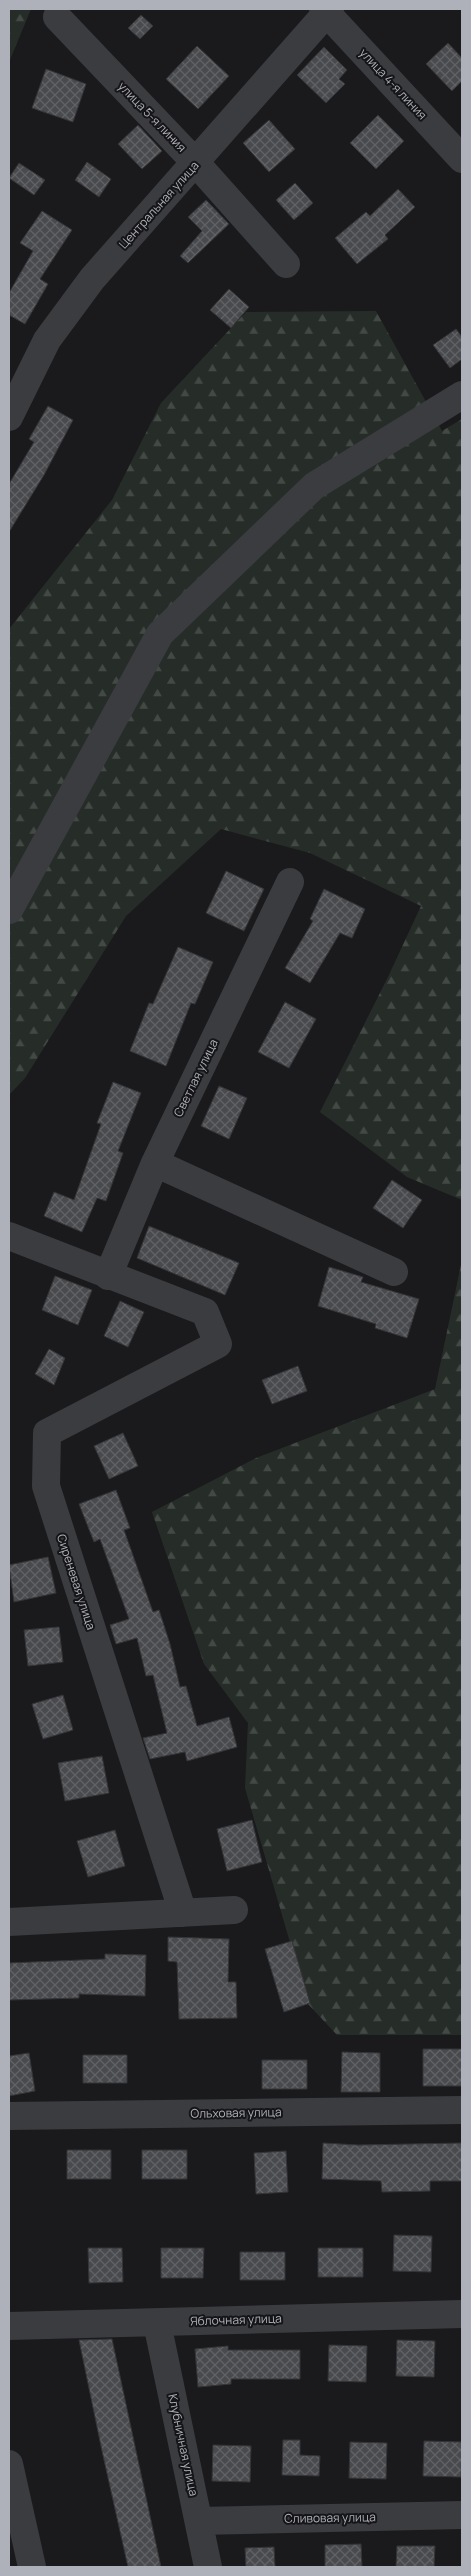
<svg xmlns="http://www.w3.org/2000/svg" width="471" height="2576" viewBox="0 0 471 2576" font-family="Manrope,sans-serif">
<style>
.forest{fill:url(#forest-firs)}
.building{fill:url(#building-cross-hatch);stroke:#353437}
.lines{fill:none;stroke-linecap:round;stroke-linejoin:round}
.minor{stroke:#3b3c40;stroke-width:28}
.labels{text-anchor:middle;stroke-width:4;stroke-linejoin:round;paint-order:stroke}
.street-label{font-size:12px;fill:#aeb0ba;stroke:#151517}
</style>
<defs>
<pattern id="forest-firs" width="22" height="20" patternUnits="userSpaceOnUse" patternTransform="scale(1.25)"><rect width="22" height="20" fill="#262d28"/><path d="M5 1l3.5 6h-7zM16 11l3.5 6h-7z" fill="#434945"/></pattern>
<pattern id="building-cross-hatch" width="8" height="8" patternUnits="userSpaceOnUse" patternTransform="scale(1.25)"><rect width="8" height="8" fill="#494a4e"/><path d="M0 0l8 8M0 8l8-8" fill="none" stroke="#616265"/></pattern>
</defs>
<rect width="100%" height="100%" fill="#1a1a1c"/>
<path class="forest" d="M9 9H31L9 62Z
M376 311 442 431 462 419V1200L407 1177 320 1112 388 977 421 906 310 853 221 829 126 916 25 1078 9 1095V629L112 500 161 403 246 312Z
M462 1260V2035H337L308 2004 245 1788 248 1723 204 1664 152 1512 256 1458 435 1389Z"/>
<path class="building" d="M141 15 153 26 140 39 128 28Z
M448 43 462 58V81L452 91 426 64Z
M197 46 229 76 198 109 166 79Z
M324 47 347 70 339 79 345 84 326 103 297 75Z
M46 69 86 84 73 122 32 108Z
M378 115 404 141 376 169 350 143Z
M269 120 295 149 269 172 243 143Z
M138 125 162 151 142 169 118 144Z
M87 162 111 179 99 197 75 180Z
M19 163 45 180 34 195 9 178Z
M295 183 313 203 294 220 276 200Z
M398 189 415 207 385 235 388 239 357 264 335 238 366 212 370 216Z
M206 200 229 224 188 263 180 256 202 231 188 217Z
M42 211 72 230 40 279 48 284 25 324 9 315V293L33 251 20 243Z
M229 289 249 307 231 328 210 310Z
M456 329 462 337V359L450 368 433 345Z
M48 406 73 420 44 475 9 532V484L34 442 29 439Z
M226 871 264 889 244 931 206 913Z
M324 889 365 909 352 938 340 933 310 983 285 968 313 921 310 919Z
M178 947 213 962 195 1004 191 1003 166 1066 130 1051 149 1003 153 1004Z
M285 1002 316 1019 289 1068 258 1052Z
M113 1082 141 1093 118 1151 123 1153 106 1201 97 1198 82 1232 44 1216 54 1192 74 1200 101 1124 97 1123Z
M219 1086 247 1098 229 1139 201 1126Z
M392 1180 422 1200 403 1228 373 1208Z
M149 1226 239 1263 225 1295 137 1258Z
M329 1267 363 1277 361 1282 419 1299 407 1338 375 1328 376 1324 318 1306Z
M55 1276 92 1290 78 1325 42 1310Z
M120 1301 144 1312 128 1347 104 1336Z
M49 1349 65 1358 54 1385 35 1374Z
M298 1366 307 1391 272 1404 262 1380Z
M123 1433 138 1466 109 1479 94 1446Z
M116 1490 130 1528 124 1530 153 1612 159 1610 170 1644 180 1687 186 1686 197 1726 229 1717 237 1747 187 1761 185 1752 150 1759 143 1738 167 1733 153 1675 146 1676 137 1638 116 1644 110 1625 129 1619 100 1539 94 1542 79 1504Z
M48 1557 56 1593 14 1602 9 1565Z
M59 1627 63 1662 28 1666 24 1630Z
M63 1695 73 1730 43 1739 32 1704Z
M102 1756 109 1793 65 1801 58 1763Z
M252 1820 262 1862 227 1871 217 1829Z
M115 1830 125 1866 88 1877 77 1841Z
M168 1937 229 1939 228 1982H236L237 2018 179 2019 177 1962 168 1961Z
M292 1941 310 2003 284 2012 265 1949Z
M105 1954 146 1955 145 1996 79 1994V1998L9 2000V1963L105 1959Z
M423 2049H462V2086H423Z
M342 2052 380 2053V2092H341Z
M29 2053 35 2091 9 2096V2056Z
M83 2055H127V2083H83Z
M262 2060H307V2089H262Z
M323 2143 358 2145 462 2143V2181H430V2191L382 2192 381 2181 322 2179Z
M67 2150H111V2179H67Z
M142 2150H187V2179H142Z
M286 2151 288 2192 256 2194 254 2153Z
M394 2235 432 2236 431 2272 393 2271Z
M88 2248H122L123 2282 89 2283Z
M161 2248H204L203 2278H161Z
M318 2248H363V2277H318Z
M240 2252H285V2280H240Z
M112 2339 138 2460 161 2567H128L102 2451 79 2340Z
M397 2340 435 2341 434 2377 396 2376Z
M329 2345 367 2346 366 2382 328 2381Z
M228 2346V2350H300V2379H231V2384L198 2387 195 2349Z
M283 2440H300V2455L320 2456 319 2476 282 2475Z
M424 2441 462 2442 461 2477 423 2476Z
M350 2442 387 2443 386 2479 349 2478Z
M213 2445 251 2446 250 2482 212 2481Z
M361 2544 362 2567H325V2545Z
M397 2546H435L434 2567H396Z
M274 2547 275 2567H246L245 2548Z"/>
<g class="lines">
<path class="minor" d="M323 9 462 159
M57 17 196 163 286 264
M9 417 47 340 92 279 330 9
M9 910 160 634 314 486 462 395
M155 1163 394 1272
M9 1236 205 1312 218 1344 47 1433 46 1486 183 1913
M108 1276 155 1163 290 882
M9 1922 234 1910
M9 2116 462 2110
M157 2323 208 2567
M9 2326 462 2314
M9 2464 32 2567
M199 2521 462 2515"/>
</g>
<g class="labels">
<g class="street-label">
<text transform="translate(393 84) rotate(47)" y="4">улица 4-я линия</text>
<text transform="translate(152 117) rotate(46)" y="4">улица 5-я линия</text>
<text transform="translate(159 205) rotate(-48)" y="4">Центральная улица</text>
<text transform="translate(196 1078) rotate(-64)" y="4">Светлая улица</text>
<text transform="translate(76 1582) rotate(72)" y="4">Сиреневая улица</text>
<text transform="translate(236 2113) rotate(-1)" y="4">Ольховая улица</text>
<text transform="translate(236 2320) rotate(-2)" y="4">Яблочная улица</text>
<text transform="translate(183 2445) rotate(78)" y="4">Клубничная улица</text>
<text transform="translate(330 2518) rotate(-1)" y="4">Сливовая улица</text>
</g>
</g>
<rect width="471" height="2576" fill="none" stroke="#aeb0ba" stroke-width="20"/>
</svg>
